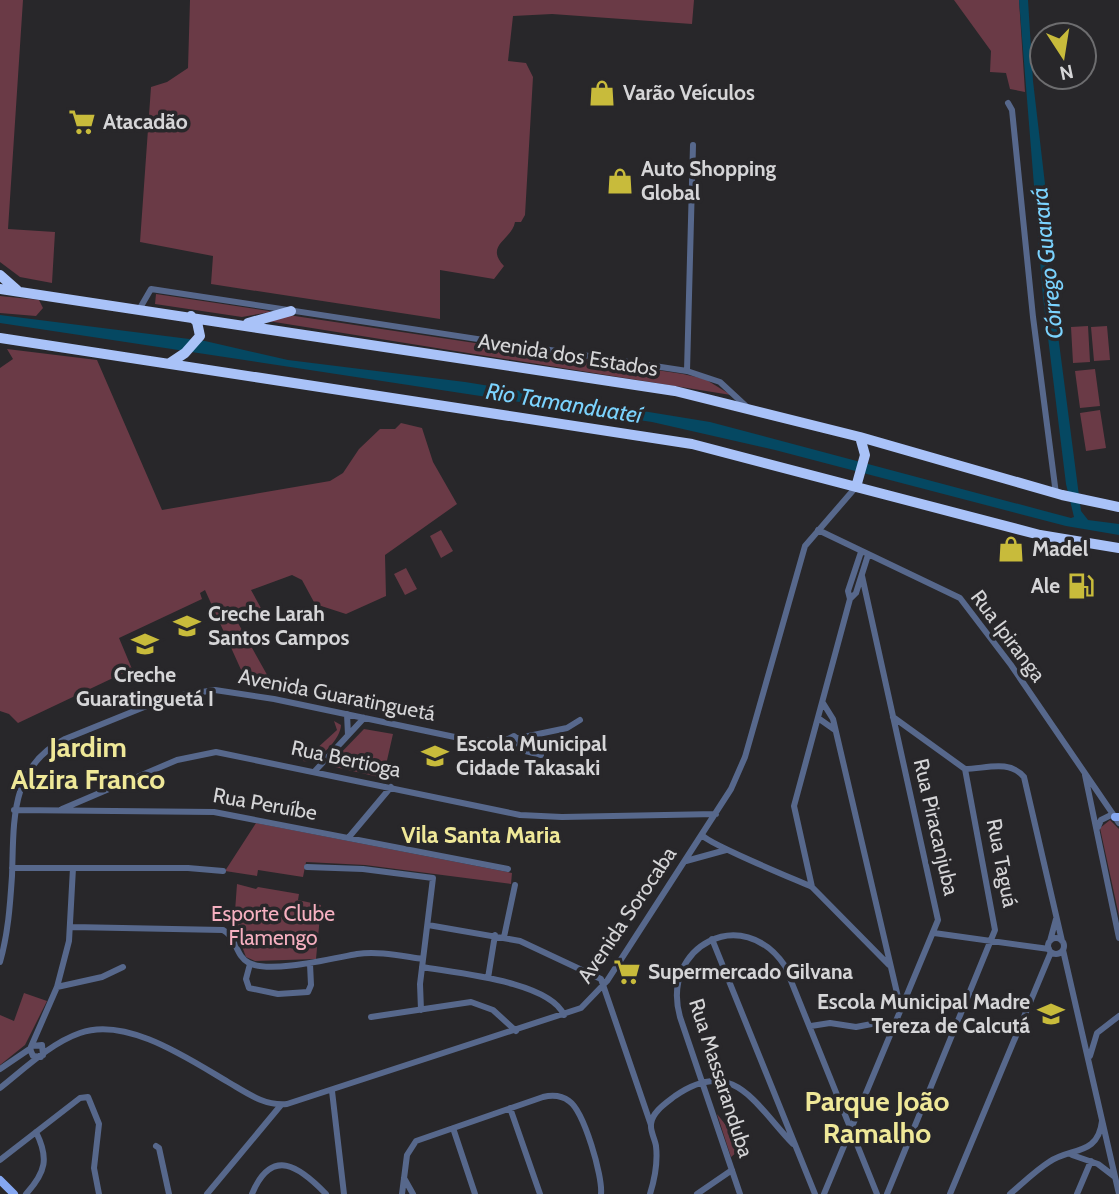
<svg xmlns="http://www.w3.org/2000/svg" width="1119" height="1194" viewBox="0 0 1119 1194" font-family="Cabin,sans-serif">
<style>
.green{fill:#6a3a46}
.water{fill:#054862}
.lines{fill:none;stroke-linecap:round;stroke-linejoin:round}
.minor{stroke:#57688c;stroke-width:6}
.major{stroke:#85a7f1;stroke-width:8}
.highway{stroke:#a9c2f8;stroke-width:10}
.labels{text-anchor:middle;stroke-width:7;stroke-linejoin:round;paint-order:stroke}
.poi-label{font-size:21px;font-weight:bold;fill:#d5d5d7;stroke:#28272a;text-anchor:start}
.street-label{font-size:21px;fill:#d5d5d7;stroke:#28272a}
.park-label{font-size:21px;fill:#f6b0c0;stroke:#28272a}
.water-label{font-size:23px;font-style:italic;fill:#7bd3fe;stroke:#28272a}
.neighbourhood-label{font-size:23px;font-weight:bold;fill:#efe898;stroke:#28272a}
.district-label{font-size:28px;font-weight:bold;fill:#efe898;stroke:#28272a}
</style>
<rect width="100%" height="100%" fill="#28272a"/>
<path class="green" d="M0 0H23L8 229 55 232 52 283 20 277 0 262Z
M190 0H694L692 24 552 14 513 16 508 61 526 63 533 77 525 215 521 222H515C512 240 484 245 504 266L494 279 440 270V319L211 284 213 256 140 242 151 87 167 82 188 68Z
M954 0H1019L1025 92 1010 89 1006 73 990 72 991 51Z
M156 294 269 311 270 312 242 317 155 304Z
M0 296 39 300 43 308 36 316 0 313Z
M288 315 683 374 705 379 731 395 268 321Z
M1088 326 1090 362 1073 363 1071 327Z
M1107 326 1110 360 1094 361 1091 327Z
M7 349 97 360 162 510 330 481 343 473 359 449 380 429H395L401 423 422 428 433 462 457 504 385 555 386 596 346 614 315 604 302 580 292 575 251 590 262 610 238 623 275 689 247 683 205 590 200 593 202 599 119 638 132 669 18 723 9 714 0 711V368L13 359Z
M1095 369 1100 406 1080 408 1075 371Z
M1100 410 1106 448 1086 451 1080 413Z
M441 530 453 551 441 558 430 536Z
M406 568 417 589 405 595 394 574Z
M334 721 341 725C341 739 317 764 303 761L337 730Z
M364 729 393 734 383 778 335 767 334 760Z
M1110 820 1119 829V916L1100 828Z
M256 823 512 873 511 884 365 865 306 862 303 877 258 870 257 876 225 871Z
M237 884 256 889 258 887 299 894 298 900 321 905 316 959 255 961 246 957 234 925Z
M24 993 47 1001 25 1045 0 1065V1015L14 1021Z
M717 1114 743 1147 731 1157Z"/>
<path class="water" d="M1019 0H1028L1033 81 1050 227 1055 312 1081 511 1088 520 1119 524V535L1066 526 775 450 652 422 0 323V315L205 341 288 360 465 382 710 422 1071 518 1074 517 1066 484 1043 297Z"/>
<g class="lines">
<path class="minor" d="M1008 103 1012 110 1033 317 1056 494
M140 308 151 289 687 371 720 382 747 407
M687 371 693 145
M818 530 960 598 1011 665 1119 823
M868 555 856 593 850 599 794 806 812 887 889 965
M850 599 848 591 861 552
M823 703 833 719 901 1010
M347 714 348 735
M893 717 965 769C985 769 1009 759 1024 777L1062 941
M818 718 835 730
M519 738 567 728 580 720
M483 741 506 740 514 736 520 741 519 746 509 750 506 740
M518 749 541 755
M315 771 364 718
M1085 775 1119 938
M62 809 177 760 216 752 520 815 562 817 716 814
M14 810 214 812 508 869
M1098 827 1101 820 1113 814
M702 835C708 844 794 879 812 887
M349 837 391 787
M686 861 726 850
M307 867 363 869 433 878 420 984 421 1010
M12 868H188L223 871
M428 925 520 941 601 979 651 1125
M72 927 223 930C237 937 235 956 249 963 270 974 334 958 357 954 379 951 401 956 423 959
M934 933 1049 949
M504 937 515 885
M1048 946a8 8 0 1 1 16 0a8 8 0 1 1-16 0Z
M712 939 815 1194
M1050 941 1056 919
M1063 950 1119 1194
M0 962C8 934 10 906 12 876 14 823 9 767 65 739L169 697 215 690 274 699 507 748
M250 964 246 979 249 988 278 994 308 992 311 985 310 964
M422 967C455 973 549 981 564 1015
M488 978 495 935
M57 987 102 977 123 967
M371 1017 471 1002 493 1010 516 1031
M811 1026 830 1023 856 1027 877 1023 893 1030
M32 1046 42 1045 43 1055
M1090 1056 1097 1033 1119 1016
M41 1057 33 1056 30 1049 57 987 69 941 73 868
M0 1069 31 1048
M0 1088C24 1069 51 1043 80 1033 126 1016 189 1059 228 1082 247 1093 264 1106 287 1104L581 1008 607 981 731 789 745 757 805 546 856 487
M332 1091 344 1194
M510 1108 540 1194
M453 1128 475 1194
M156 1146 159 1148 169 1194
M1072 1155 1098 1164 1115 1177
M0 1160 80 1098 88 1097 99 1124 94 1168 99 1194
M404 1178 413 1194
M26 1194C46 1172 49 1158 36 1132
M207 1194 281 1105
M252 1194C272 1146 300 1167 326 1194
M402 1194 407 1155 416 1141 543 1097C552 1095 561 1095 569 1101 584 1111 603 1177 601 1194
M650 1194C655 1178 658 1163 656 1146 655 1139 650 1131 651 1124 652 1112 666 1103 675 1096 734 1055 756 1106 793 1144
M697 1194 732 1170
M740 1194 680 1017C660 946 743 903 785 966L877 1194
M824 1194 938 920 862 576
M887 1194 995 930 965 769
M950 1194 1051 952
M1010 1194C1023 1183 1035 1171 1049 1162 1071 1147 1098 1156 1102 1121
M1077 1194 1091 1161"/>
<path class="major" d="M1115 817H1119
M0 1180 14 1194"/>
<path class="highway" d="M0 275 17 290
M0 289 675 391 860 437 1062 495 1119 507
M248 323 291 311
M0 338 692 444 1040 535 1119 548
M170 363 185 353 200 336 197 322 191 316
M856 487 865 455 860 437"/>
</g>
<defs>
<g id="shop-bare" transform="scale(2.1)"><path d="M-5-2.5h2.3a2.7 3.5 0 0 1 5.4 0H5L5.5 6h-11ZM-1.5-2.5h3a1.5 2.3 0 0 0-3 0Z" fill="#c8bb3b" stroke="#28272a" stroke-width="2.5" paint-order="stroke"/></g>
<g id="supermarket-bare" transform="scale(2.1)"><path d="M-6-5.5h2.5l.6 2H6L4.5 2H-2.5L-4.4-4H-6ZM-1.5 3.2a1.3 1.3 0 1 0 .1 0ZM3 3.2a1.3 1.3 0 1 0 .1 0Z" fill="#c8bb3b" stroke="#28272a" stroke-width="2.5" paint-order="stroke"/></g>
<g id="fuel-bare" transform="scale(2.1)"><path d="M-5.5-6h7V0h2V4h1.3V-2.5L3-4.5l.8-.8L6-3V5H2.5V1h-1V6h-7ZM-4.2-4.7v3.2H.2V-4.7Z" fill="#c8bb3b" stroke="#28272a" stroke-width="2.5" paint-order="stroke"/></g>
<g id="school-bare" transform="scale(2.1)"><path d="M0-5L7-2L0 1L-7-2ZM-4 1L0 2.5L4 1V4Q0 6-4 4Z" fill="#c8bb3b" stroke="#28272a" stroke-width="2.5" paint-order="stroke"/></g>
</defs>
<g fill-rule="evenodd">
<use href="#shop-bare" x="602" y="93"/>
<use href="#supermarket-bare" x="82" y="122"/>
<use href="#shop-bare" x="620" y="181"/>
<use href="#shop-bare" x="1011" y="549"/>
<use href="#fuel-bare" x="1081" y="586"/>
<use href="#school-bare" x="187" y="626"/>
<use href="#school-bare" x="145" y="644"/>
<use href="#school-bare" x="435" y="756"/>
<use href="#supermarket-bare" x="627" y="972"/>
<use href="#school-bare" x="1051" y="1014"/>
</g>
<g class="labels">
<g class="poi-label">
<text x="623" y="100">Varão Veículos</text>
<text x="103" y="129">Atacadão</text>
<text x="641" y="176">Auto Shopping<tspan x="641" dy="24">Global</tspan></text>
<text x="1032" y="556">Madel</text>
<text x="1060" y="593" text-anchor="end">Ale</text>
<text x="208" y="621">Creche Larah<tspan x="208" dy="24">Santos Campos</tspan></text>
<text x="145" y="682" text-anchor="middle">Creche<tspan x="145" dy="24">Guaratinguetá I</tspan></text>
<text x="456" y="751">Escola Municipal<tspan x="456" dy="24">Cidade Takasaki</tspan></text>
<text x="648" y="979">Supermercado Gilvana</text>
<text x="1030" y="1009" text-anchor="end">Escola Municipal Madre<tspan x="1030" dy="24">Tereza de Calcutá</tspan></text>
</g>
<g class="street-label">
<text transform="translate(568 355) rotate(9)" y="7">Avenida dos Estados</text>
<text transform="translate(1008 636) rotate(53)" y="7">Rua Ipiranga</text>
<text transform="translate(337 695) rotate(11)" y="7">Avenida Guaratinguetá</text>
<text transform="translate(346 759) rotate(12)" y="7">Rua Bertioga</text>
<text transform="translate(265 804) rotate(10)" y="7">Rua Peruíbe</text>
<text transform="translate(936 827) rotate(77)" y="7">Rua Piracanjuba</text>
<text transform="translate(1002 863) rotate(79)" y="7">Rua Taguá</text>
<text transform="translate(627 915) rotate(-56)" y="7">Avenida Sorocaba</text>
<text transform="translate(721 1078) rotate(72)" y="7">Rua Massaranduba</text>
</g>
<g class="park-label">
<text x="273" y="921">Esporte Clube<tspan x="273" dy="24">Flamengo</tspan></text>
</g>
<g class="water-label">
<text transform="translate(1047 263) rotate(-96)" y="8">Córrego Guarará</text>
<text transform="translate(564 403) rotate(9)" y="8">Rio Tamanduateí</text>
</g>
<g class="neighbourhood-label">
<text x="481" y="843">Vila Santa Maria</text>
</g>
<g class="district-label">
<text x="88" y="757">Jardim<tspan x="88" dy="32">Alzira Franco</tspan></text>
<text x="877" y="1111">Parque João<tspan x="877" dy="32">Ramalho</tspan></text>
</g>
</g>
<g transform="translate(1063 56) rotate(168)"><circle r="33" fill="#28272a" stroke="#6d6d6f" stroke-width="2"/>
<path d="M0-5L12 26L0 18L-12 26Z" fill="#c8bb3b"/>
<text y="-10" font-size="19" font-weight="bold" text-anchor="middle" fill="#d5d5d7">N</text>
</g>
</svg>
